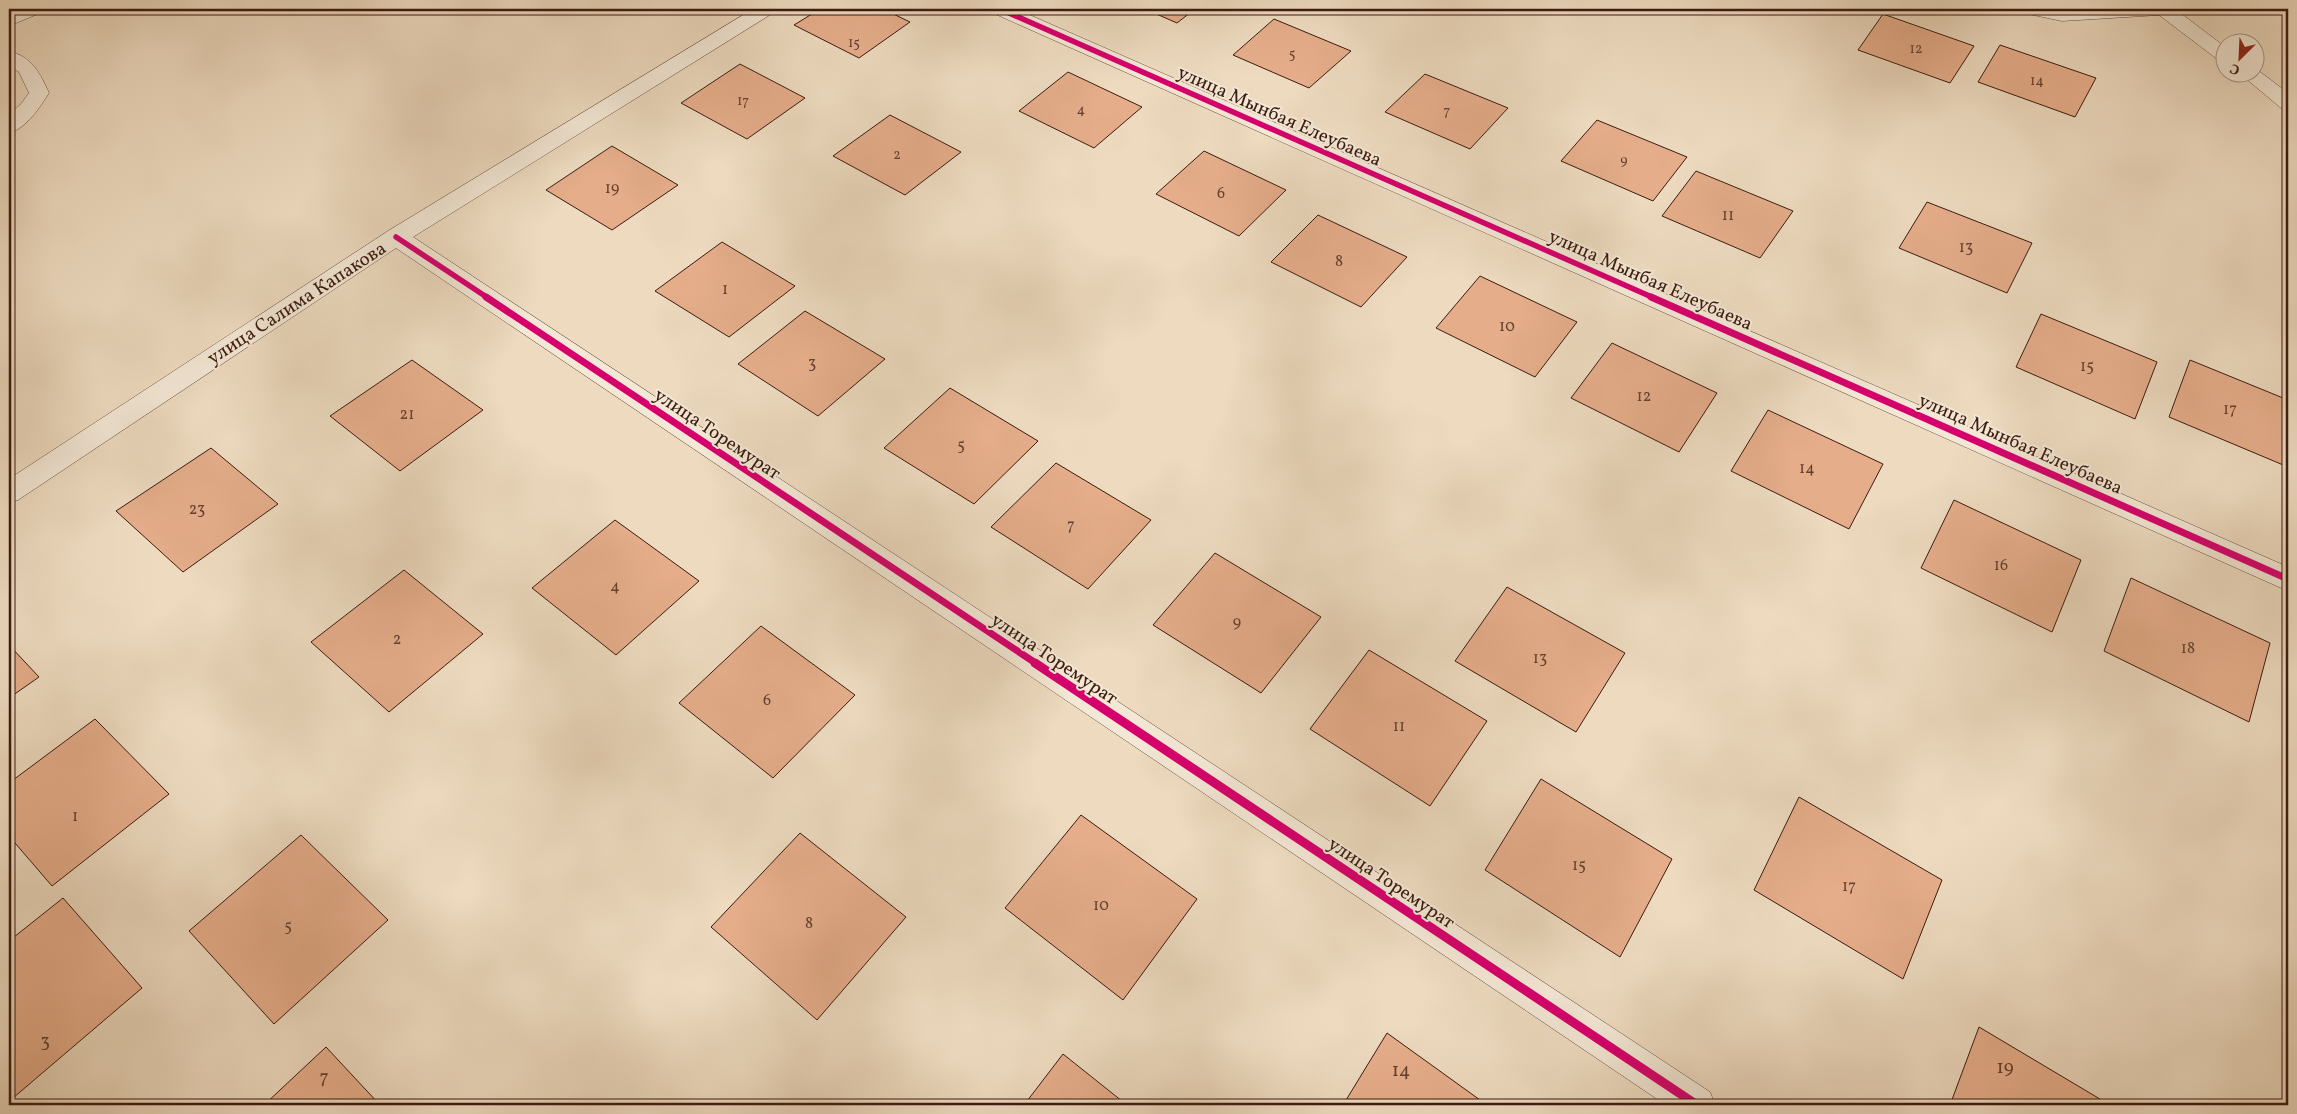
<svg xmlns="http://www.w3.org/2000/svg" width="2297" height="1114" viewBox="0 0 2297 1114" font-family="Vollkorn,serif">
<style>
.building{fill:#e5ad8a;stroke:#3c1b0f}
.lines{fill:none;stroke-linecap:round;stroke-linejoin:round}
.minor-casing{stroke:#684b3b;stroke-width:1}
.minor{fill:#f3e7d5;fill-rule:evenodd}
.cycleway-far2-casing{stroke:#f3e7d5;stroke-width:8}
.cycleway-far1-casing{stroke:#f3e7d5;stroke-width:10}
.cycleway-casing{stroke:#f3e7d5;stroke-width:12}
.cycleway-far2{stroke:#d6006c;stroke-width:5.5}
.cycleway-far1{stroke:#d6006c;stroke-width:7}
.cycleway{stroke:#d6006c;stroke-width:9}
.labels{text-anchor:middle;stroke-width:4;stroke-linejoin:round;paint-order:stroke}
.far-number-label{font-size:14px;fill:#66402e}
.number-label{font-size:16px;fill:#66402e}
.street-label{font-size:19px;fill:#3c1b0f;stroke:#f3e7d5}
.near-number-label{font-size:19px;fill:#66402e}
</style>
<rect width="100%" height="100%" fill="#eddabf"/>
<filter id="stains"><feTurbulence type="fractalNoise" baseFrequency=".004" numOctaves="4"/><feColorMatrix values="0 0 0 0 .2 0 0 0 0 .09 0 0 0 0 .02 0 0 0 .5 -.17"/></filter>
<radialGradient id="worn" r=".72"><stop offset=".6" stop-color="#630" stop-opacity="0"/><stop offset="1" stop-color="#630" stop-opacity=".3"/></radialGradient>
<path class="building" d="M820 9H883L910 22 859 58 794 25Z
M1145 9H1195L1177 23Z
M1883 14 1974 46 1950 83 1858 50Z
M1274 19 1351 51 1309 88 1233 55Z
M2000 45 2096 78 2075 117 1978 82Z
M740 64 805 98 747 139 681 103Z
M1068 72 1142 107 1094 148 1019 111Z
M1425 74 1508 108 1470 149 1385 112Z
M890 115 961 152 905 195 833 156Z
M1597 120 1687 157 1653 201 1561 161Z
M612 146 678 185 612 230 546 190Z
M1204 151 1286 190 1239 236 1156 194Z
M1696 171 1793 211 1760 258 1662 216Z
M1927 202 2032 243 2007 293 1899 248Z
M1318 215 1407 257 1361 307 1271 262Z
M722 242 795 286 729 337 655 291Z
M1480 276 1577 322 1535 377 1436 328Z
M805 311 885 359 818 416 738 364Z
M2041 314 2157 362 2135 419 2016 367Z
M1612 343 1717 393 1679 452 1571 398Z
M412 360 483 410 400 471 330 416Z
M2190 360 2288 400V467L2169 417Z
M950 388 1038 441 974 504 884 448Z
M1768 410 1883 464 1849 529 1731 471Z
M211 448 278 504 183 572 116 511Z
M1056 463 1151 520 1088 589 991 527Z
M1954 500 2081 560 2052 632 1921 568Z
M615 520 699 581 616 655 532 588Z
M1215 553 1321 617 1261 693 1153 625Z
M404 570 483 634 389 712 311 642Z
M2131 578 2270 643 2249 722 2104 651Z
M1507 587 1625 653 1576 732 1455 661Z
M761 626 855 695 773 778 679 703Z
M9 645 39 677 9 698Z
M1369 650 1487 721 1430 806 1310 729Z
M95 719 169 794 52 886 9 836V783Z
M1541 779 1672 859 1620 957 1485 870Z
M1799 797 1942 880 1903 979 1754 890Z
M1081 815 1197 899 1123 1000 1005 908Z
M800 833 906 917 817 1020 711 927Z
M301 835 388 920 274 1024 189 931Z
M63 898 142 988 13 1098 9 1092V941Z
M1979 1027 2110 1105H1950Z
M1387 1033 1487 1105H1343Z
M326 1047 380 1105H264Z
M1063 1054 1127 1105H1024Z"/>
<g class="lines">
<g class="minor-casing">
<path id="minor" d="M18 9H43L40 13 9 26V13Z
M753 9H776L773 13 413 237 1710 1092 1715 1105H1666L396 248 18 500 9 503V479L388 231Z
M990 9H1016L2288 567V591L993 13Z
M2021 9H2175L2224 46V61L2217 59 2159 15 2062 21 2024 13Z
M9 51C32 57 40 73 49 93 39 108 27 128 9 133V115L21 104 29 93 19 72 9 66Z
M2255 68 2288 93V109L2281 108 2238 72H2254Z"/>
</g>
<use href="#minor" class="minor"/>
<g class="cycleway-far2-casing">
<path id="cycleway-far2" d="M1000 9 1654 298
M396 237 488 298"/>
</g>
<g class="cycleway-far1-casing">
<path id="cycleway-far1" d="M486 297 1037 664
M1651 297 2288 579"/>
</g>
<g class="cycleway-casing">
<path id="cycleway" d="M1035 663 1697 1105"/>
</g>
<use href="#cycleway-far2" class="cycleway-far2"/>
<use href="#cycleway-far1" class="cycleway-far1"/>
<use href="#cycleway" class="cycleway"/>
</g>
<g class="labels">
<g class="far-number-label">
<text x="854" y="47">15</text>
<text x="1916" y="53">12</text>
<text x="1292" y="58">5</text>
<text x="2037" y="85">14</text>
<text x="743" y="105">17</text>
<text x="1081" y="114">4</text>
<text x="1447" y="115">7</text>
<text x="897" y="159">2</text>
<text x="1624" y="164">9</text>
</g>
<g class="number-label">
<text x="612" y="193">19</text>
<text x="1221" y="198">6</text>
<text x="1728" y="220">11</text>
<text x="1966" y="252">13</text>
<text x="1339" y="266">8</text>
<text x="725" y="294">1</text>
<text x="1507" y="331">10</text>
<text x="812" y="368">3</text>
<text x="2087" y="371">15</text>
<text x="1644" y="401">12</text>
<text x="2230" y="414">17</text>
<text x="407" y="419">21</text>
<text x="961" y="450">5</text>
<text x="1807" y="473">14</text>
<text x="197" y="514">23</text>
<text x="1071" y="530">7</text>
<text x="2001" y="570">16</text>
<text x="615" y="591">4</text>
<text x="1237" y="627">9</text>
<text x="397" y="644">2</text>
<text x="2188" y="653">18</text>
<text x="1540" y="663">13</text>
<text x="767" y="705">6</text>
<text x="1399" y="731">11</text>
<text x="75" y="821">1</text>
<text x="1579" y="870">15</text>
<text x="1849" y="891">17</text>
<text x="1101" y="910">10</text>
<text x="809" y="928">8</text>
<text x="288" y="931">5</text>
</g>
<g class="street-label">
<text transform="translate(1280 115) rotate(24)" y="7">улица Мынбая Елеубаева</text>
<text transform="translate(1651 279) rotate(24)" y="7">улица Мынбая Елеубаева</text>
<text transform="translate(296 302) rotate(-33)" y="7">улица Салима Капакова</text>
<text transform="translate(718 433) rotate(34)" y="7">улица Торемурат</text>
<text transform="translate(2021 443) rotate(24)" y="7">улица Мынбая Елеубаева</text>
<text transform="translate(1055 658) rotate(34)" y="7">улица Торемурат</text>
<text transform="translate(1392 882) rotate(34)" y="7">улица Торемурат</text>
</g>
<g class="near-number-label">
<text x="45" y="1047">3</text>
<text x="2005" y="1073">19</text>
<text x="1401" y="1076">14</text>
<text x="324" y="1083">7</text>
</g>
</g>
<rect width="2297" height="1114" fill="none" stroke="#eddabf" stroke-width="30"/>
<rect x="10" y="10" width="2277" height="1094" fill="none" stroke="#3c1b0f" stroke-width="2.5"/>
<rect x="15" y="15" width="2267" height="1084" fill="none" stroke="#3c1b0f"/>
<g transform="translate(2240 58) rotate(204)"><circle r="24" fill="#f3e7d5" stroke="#aa9586"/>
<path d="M0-4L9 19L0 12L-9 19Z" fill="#8f2418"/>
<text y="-8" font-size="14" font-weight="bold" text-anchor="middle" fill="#3c1b0f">С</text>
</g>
<rect width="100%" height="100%" filter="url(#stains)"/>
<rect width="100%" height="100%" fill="url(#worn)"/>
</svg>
